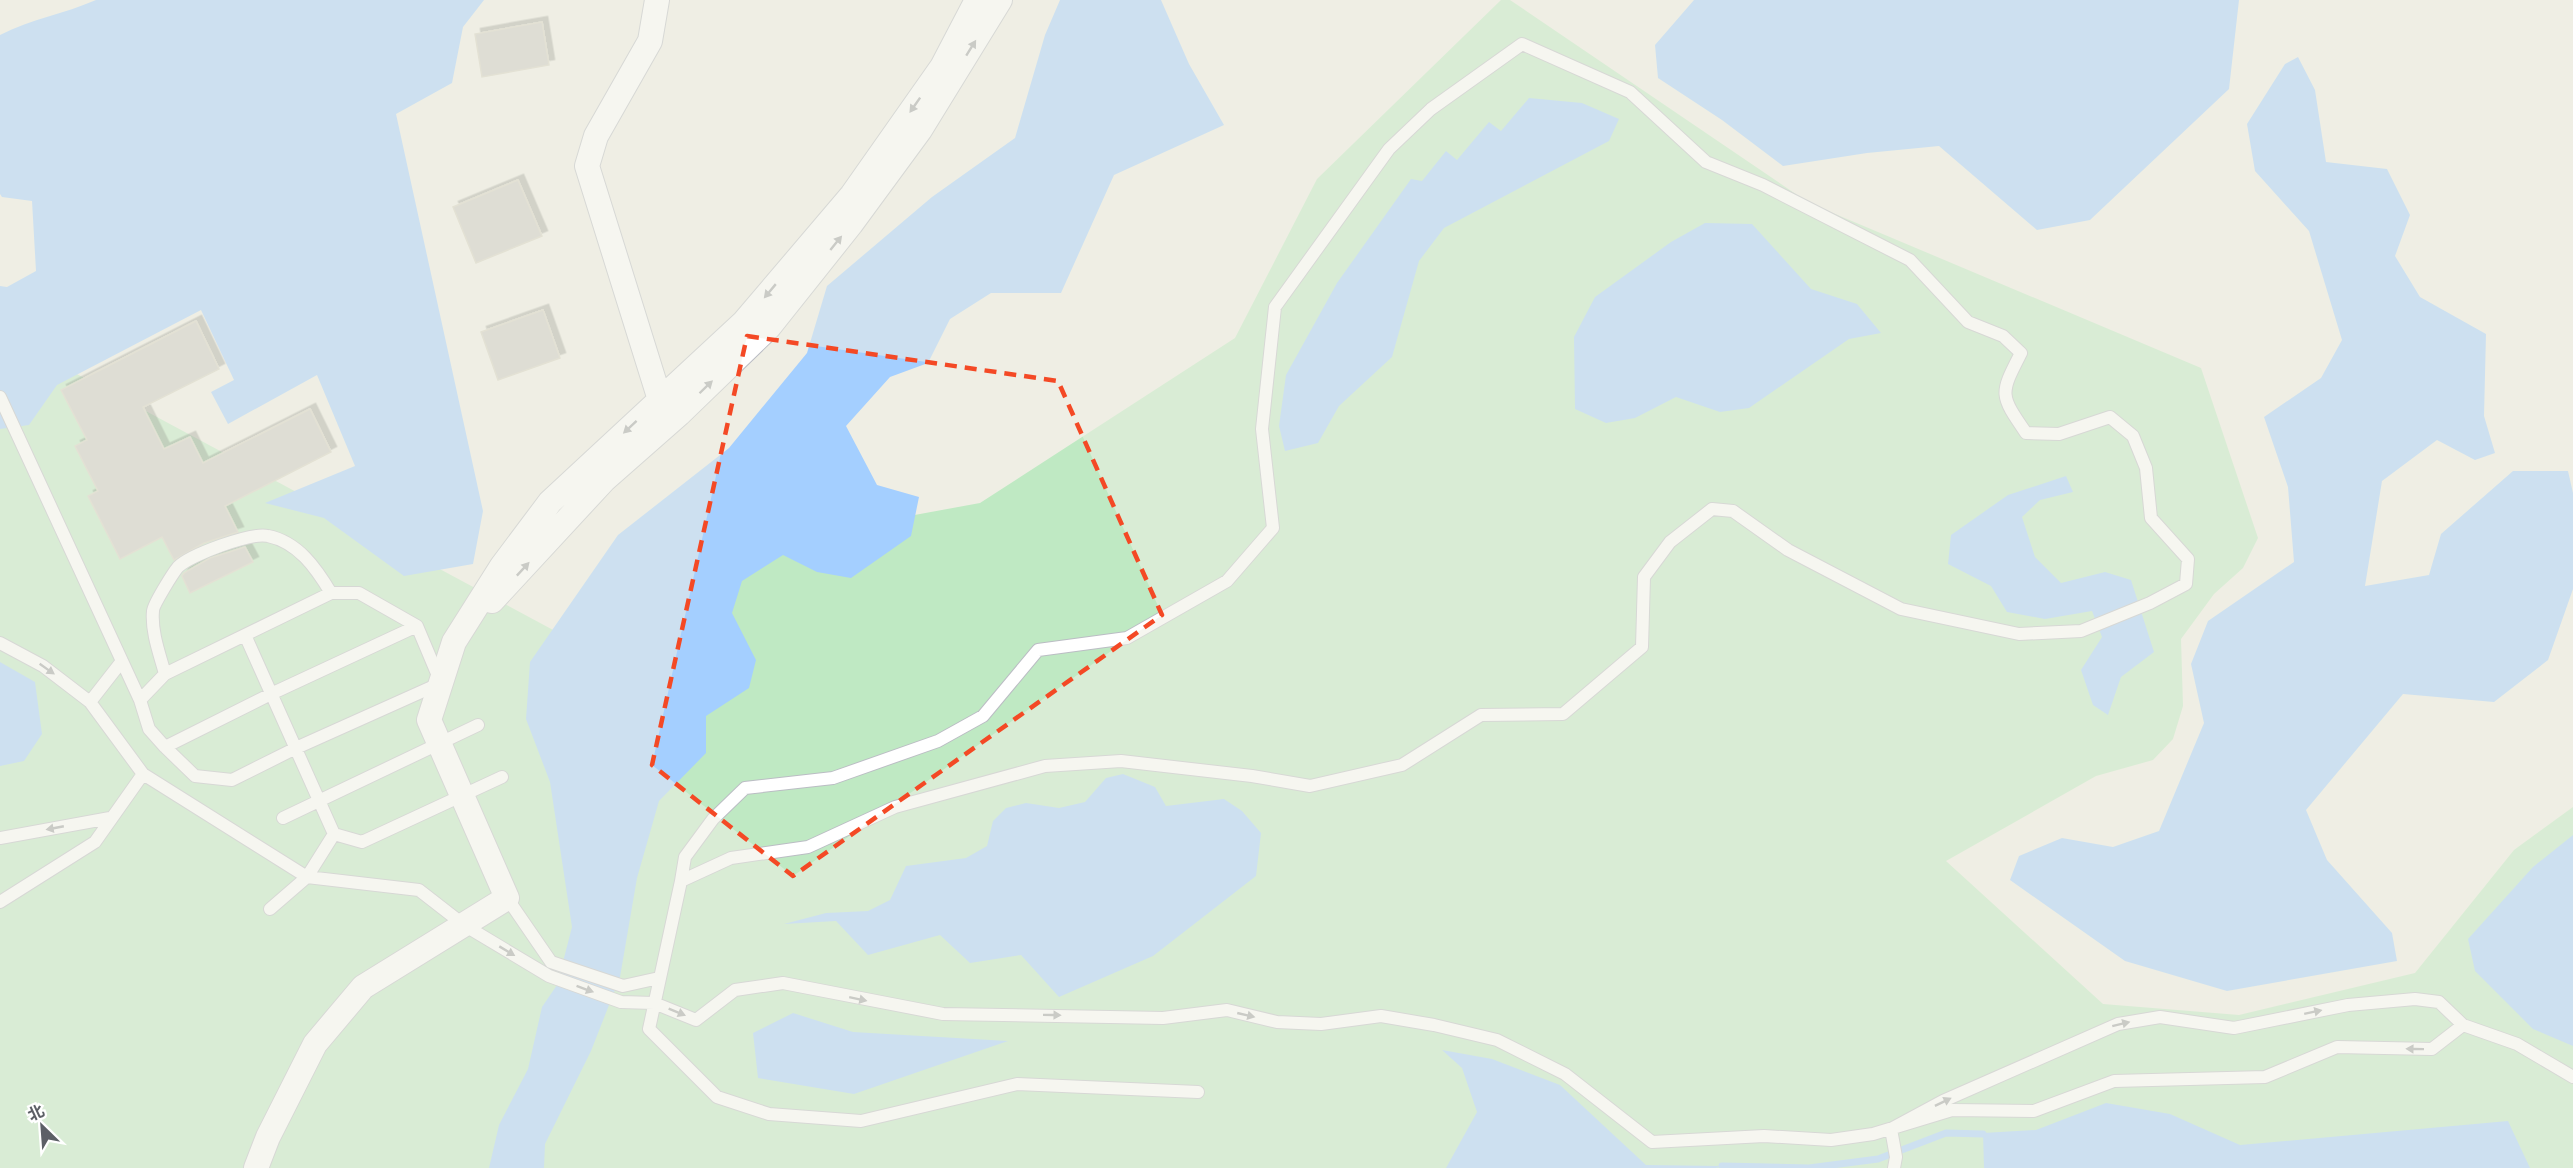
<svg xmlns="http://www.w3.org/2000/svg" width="2573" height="1168" viewBox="0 0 2573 1168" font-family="'PT Sans Narrow','Noto Sans SC',sans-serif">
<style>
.green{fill:#bfe9c3}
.water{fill:#a4cfff}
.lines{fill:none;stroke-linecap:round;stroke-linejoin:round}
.stream{stroke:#a4cfff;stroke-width:7}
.building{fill:#cac8c1;stroke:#d5d1c2;stroke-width:1.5;filter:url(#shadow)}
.service-casing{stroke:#bbbdc4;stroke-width:14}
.minor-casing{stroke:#bbbdc4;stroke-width:26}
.service{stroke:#fff;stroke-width:12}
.minor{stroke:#fff;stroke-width:24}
.oneway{fill:#9d9fa3}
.marked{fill:none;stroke:#f44925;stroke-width:4.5;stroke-dasharray:12 8;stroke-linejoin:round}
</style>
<defs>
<filter id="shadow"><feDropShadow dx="5.5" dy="-5.5" stdDeviation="0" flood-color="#0004"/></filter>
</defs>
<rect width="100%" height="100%" fill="#efeee4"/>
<path class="green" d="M1501 0H1510L1809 203 2201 368 2258 538 2243 568 2214 594 2181 639 2183 706 2173 739 2153 760 2096 776 1946 861 2103 1004 2239 1015 2415 973 2514 850 2573 807V1168H0V351H34L568 638 718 551 980 503 1235 338 1317 179Z"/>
<path class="water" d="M96 0H484L463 27 452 83 396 114 483 511 473 564 404 576 324 518 265 503 355 466 317 375 228 424 211 392 234 380 201 310 57 385 29 425 0 429V286L7 287 36 271 32 201 2 197 0 194V35C31 19 64 14 96 0Z
M1060 0H1161L1189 64 1224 125 1114 175 1061 293H991L950 319 928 363 890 377 846 426 877 485 919 497 911 536 851 578 817 572 783 555 742 581 732 613 756 660 749 688 706 716V753L659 801 637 878 620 977 591 1051 545 1144 544 1168H489L499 1125 528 1069 542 1007 557 985 572 927 550 782 526 719 530 662 618 535 729 448 807 353 827 286 932 197 1015 138 1045 35Z
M1694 0H2239L2229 89 2090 220 2037 230 1939 146 1867 153 1783 166 1722 120 1658 78 1655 45Z
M2298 57 2315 90 2326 162 2387 169 2410 215 2395 256 2420 297 2486 334 2484 416 2495 453 2475 460 2437 440 2382 481 2365 586 2429 575 2441 534 2513 471H2568L2573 493V589L2548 660 2494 702 2403 694 2306 810 2327 860 2392 933 2397 961 2227 991 2125 961 2010 880 2019 856 2062 838 2113 847 2159 831 2204 723 2191 664 2208 621 2294 562 2288 487 2264 417 2321 378 2342 340 2309 231 2255 171 2247 124 2285 64Z
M1529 98 1582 103 1619 119 1609 141 1444 228 1419 261 1392 357 1339 406 1318 443 1285 451 1279 426 1286 375 1337 283 1411 179 1422 181 1446 151 1457 160 1489 122 1501 131Z
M1705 223 1752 224 1811 289 1857 304 1881 333 1849 339 1749 408 1720 412 1676 397 1635 418 1606 423 1575 409 1574 337 1595 297 1671 242Z
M2066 476 2073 492 2040 500 2022 517 2035 557 2061 583 2105 572 2131 580 2154 652 2121 677 2108 715 2093 705 2081 670 2102 637 2092 611 2045 619 2007 612 1991 586 1948 564 1951 535 2008 495Z
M0 662 35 682 42 734 24 761 0 766Z
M1123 774 1155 787 1166 806 1224 799 1242 811 1261 833 1256 876 1153 956 1059 997 1021 955 970 963 940 935 868 955 836 921 784 924 826 913 868 911 890 900 906 866 966 858 987 846 993 821 1006 808 1026 803 1059 808 1085 802 1106 778Z
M2573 835V1046L2533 1029 2475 971 2468 939 2533 867Z
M793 1013 853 1032 1008 1041 854 1094 758 1078 753 1033Z
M1442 1050 1492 1059 1560 1085 1646 1165 1722 1166 1716 1168H1446L1477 1112 1462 1068Z
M2106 1103 2170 1114 2240 1145 2508 1121 2530 1168H1984L1983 1133 2036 1130Z"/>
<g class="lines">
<path class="stream" d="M1722 1166 1809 1168 1878 1159 1946 1133 1983 1134"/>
</g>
<path class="building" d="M542 22 549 65 482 77 475 34Z
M518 180 542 236 476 263 453 207Z
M543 310 560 358 498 380 481 332Z
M196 321 219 369 143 407 164 449 190 437 203 463 310 409 331 452 225 506 238 532 204 543 174 560 162 537 120 559 88 496 98 491 75 446 87 440 61 390Z
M245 547 253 562 190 593 182 576 184 573 210 558Z"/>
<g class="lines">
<g class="service-casing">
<path id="service" d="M1522 44 1630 92 1706 162 1763 185 1910 260 1968 322 2003 336 2021 353C2000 394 1999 394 2026 433L2059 434 2110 417 2133 436 2146 468 2151 518 2188 559 2186 584 2150 603 2081 631 2019 634 1901 609 1788 550 1733 511 1712 509 1670 542 1644 577 1642 647 1563 714 1481 715 1402 765 1310 786 1252 776 1121 761 1045 766 895 807 808 847 731 858 681 881 685 857 713 819 745 788 833 778 938 741 983 716 1038 650 1127 638 1227 581 1273 528 1262 429 1275 307 1389 149 1431 109Z
M0 397 140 700 149 729 165 747 195 776 232 780 296 748 441 683 417 626 359 593H331L165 674 140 700
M245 635 334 834 362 842 502 777
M0 643 43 666 90 702
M122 661 90 702 143 774 307 877 419 890 464 925 549 976 621 1002 654 1003 696 1020 735 990 783 983 943 1014 1163 1018 1227 1010 1277 1022 1321 1024 1381 1016 1434 1025 1497 1040 1565 1074 1652 1142 1764 1136 1831 1140 1873 1134 1952 1110 2034 1111 2114 1081 2265 1077 2337 1047 2432 1049 2463 1025 2439 1002 2415 999 2348 1005 2234 1028 2160 1017 2118 1024 1943 1101 1891 1129
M165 674C160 655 151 632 153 611 153 605 173 573 178 567 190 555 251 532 268 536 298 542 316 568 331 593
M165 747 273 693 417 626
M283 818 478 725
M0 838 110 818
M681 881 649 1029 717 1097 769 1114 861 1121 1017 1084 1198 1092
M507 898 551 962 623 986 659 978
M0 902 95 842 143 774
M270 909 307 877 334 834
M2463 1025 2517 1044 2573 1077
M1891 1129 1896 1157 1894 1168"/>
</g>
<g class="minor-casing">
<path id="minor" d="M657 0 650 41 596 136 587 166 660 400 672 409
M492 601 604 480 679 414 769 327 851 224 920 130 1000 0
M256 1168 268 1137 315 1044 363 987 507 898 429 720 454 642 502 566 550 502 744 322 852 195 942 67 977 0"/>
</g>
<use href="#service" class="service"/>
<use href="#minor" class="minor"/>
</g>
<defs><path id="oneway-solid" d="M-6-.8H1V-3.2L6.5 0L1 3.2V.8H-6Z" transform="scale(1.5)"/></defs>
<g class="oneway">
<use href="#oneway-solid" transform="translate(971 48) rotate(-58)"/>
<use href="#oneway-solid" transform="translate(915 105) rotate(125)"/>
<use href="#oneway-solid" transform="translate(836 243) rotate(-51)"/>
<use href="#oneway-solid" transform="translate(770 291) rotate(130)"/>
<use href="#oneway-solid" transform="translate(706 387) rotate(-44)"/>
<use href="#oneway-solid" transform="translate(630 427) rotate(137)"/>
<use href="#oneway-solid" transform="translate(523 569) rotate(-47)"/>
<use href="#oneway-solid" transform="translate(47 669) rotate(35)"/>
<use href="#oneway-solid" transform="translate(55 828) rotate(169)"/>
<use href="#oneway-solid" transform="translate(507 951) rotate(31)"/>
<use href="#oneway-solid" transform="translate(585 989) rotate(20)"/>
<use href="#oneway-solid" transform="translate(858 999) rotate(12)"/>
<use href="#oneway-solid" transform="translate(677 1012) rotate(22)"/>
<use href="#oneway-solid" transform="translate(2313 1012) rotate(-12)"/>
<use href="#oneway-solid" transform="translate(1052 1015) rotate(1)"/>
<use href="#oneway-solid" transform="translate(1246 1015) rotate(13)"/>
<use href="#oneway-solid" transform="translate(2121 1024) rotate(-14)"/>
<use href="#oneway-solid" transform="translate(2415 1049) rotate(-179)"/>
<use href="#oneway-solid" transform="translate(1943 1102) rotate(-26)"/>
</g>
<path d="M0 0H2573V1168H0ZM747 336 1058 381 1162 615 793 876 652 765Z" fill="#efeee4" fill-opacity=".55" fill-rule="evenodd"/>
<path class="marked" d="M747 336 1058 381 1162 615 793 876 652 765Z"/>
<g transform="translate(42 1126) rotate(335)" stroke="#ffffff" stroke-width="4.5" paint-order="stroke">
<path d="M0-4.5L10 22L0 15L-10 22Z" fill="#5c5f66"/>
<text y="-9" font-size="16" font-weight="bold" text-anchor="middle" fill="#5c5f66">北</text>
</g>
</svg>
